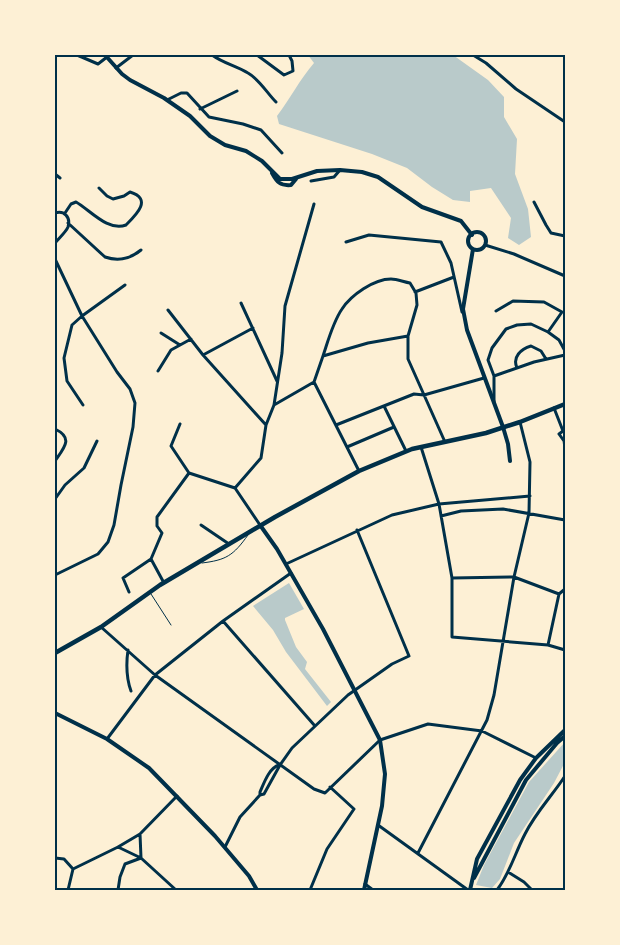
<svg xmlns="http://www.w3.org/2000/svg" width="620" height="945" viewBox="0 0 620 945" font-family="'Fira Sans Condensed',sans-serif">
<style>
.green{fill:#b9caca}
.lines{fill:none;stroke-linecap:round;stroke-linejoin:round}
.service{stroke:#003049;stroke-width:1}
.minor{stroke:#003049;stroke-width:3}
.tertiary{stroke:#003049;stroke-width:4}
.secondary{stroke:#003049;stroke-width:4}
.primary{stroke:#003049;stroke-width:4.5}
.neatline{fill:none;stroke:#003049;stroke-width:2}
</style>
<rect width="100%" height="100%" fill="#fdf0d5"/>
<path class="green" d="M308 55H453L488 80 504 97V117L517 139 515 174 528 209 531 237 519 245 508 238 511 218 491 188 470 191V202L453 200 432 187 407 168 372 154 279 124 277 116C290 99 300 79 314 63Z
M289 583 304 609 285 618V620L296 647 307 662 305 669 331 702 327 706 286 652 273 630 253 606Z
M565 742V762L554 783 514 843 500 879 492 888 476 885 484 865 529 782Z"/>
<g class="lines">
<path class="service" d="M202 563C226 560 233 556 248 535
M151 594 171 625"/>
<path class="minor" d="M77 55 98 64 107 57
M212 55C223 63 236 66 248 73 259 79 267 93 276 102
M257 55 284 75 293 71 292 61 289 55
M473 55 486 63 516 89 565 122
M116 68 133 55
M167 100 181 93H187L209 117 243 124 261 130 282 153
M200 109 237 91
M55 174 60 178
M311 181 334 177 340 170
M534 202 546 225 551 233 565 236
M55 213C64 210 71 217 68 227 66 232 59 238 55 243
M65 213 71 204 76 202C90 210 108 232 126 225 136 215 153 199 130 192L124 196 113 199 107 196 99 188
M68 223 105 257C119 262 130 259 141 250
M346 242 369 235 441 242 451 263 462 312
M485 245 514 254 565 276
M55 259 82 316 117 372 130 389 135 403 133 427 121 485 114 525 108 542 98 554 55 575
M415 292 454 277
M241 303 277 381
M168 310 203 355 266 425
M496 311 513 301 544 302 562 312 548 332
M161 333 180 345
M203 355 253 328
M323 356C328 341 333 322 342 309 351 295 374 279 391 279 397 279 404 282 410 283L416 293 417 305 408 336V359L445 442
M517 368C512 357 521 349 531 346L541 351 546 359
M158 371 171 350 191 339
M494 376 534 362 565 355
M314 382 359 471
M494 402V376L488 360 492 348 506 329 517 325 531 324 548 332 559 340 565 351
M83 405 67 381 64 358 72 325 82 316 125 285
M274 405 314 382 323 356 368 343 408 336
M384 406 406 451
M554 408 563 431 559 434 564 441
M180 424 171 446 189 473
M336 425 414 394 424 395 484 378
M55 429C74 438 64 448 55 461
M564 440 565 449
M347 447 394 427
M421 447 439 504 452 578V637L548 645 565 650
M189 473 235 488
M235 488 261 458 266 425 274 405 282 353 285 306 314 204
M235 488 260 525
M55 499 65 485 84 468 97 441
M441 516 461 511 503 509 565 520
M201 525 229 544
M286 564 392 515 439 504 530 496
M452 578 514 577 559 594
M164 583 151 559 162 533 157 526V517L189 473
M129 592 123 578 151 559
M559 594 565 589
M223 621 315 726
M101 627 155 675 314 789 325 793 380 740 428 724 482 731 536 758
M548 645 559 594
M128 650C126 664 126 677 131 691
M107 739 155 675 223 621 291 573
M260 795V792C264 783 269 768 279 765
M378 825 468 890
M140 834 141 858 176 890
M225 847 240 817 260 795 264 794 280 765 292 748 348 695 392 664 409 656 357 530
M418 853 487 720 494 695 514 577 529 513 530 462 520 422
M55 858 64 859 73 869
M508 872 524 882 532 890
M365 884 373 890
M68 890 73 869 118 847 140 834 177 796
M118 890 120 877 125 864 141 858 118 847
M310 890 327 849 354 809 330 787
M497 890C510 873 515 853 525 834 536 812 552 796 565 776"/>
<path class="tertiary" d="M105 55 122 74 130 80 164 98 190 116 210 136 225 145 246 151 262 161 280 179H292L317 171 340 170 362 172 378 177 422 207 461 221 472 235
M272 173C277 182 280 186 291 185L296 179
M468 241a9 9 0 1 1 18 0a9 9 0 1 1-18 0Z
M473 249 463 309 467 330 503 427 508 444 510 461
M260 525 277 549 323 629 380 740 385 774 382 806 364 890"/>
<path class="secondary" d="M55 713 107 739 149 768 215 836 249 876 257 890
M474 878 526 780 557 743 565 736
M470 890 477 859 520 780 536 758 565 730"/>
<path class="primary" d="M55 653 101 627 160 585 275 517 359 471 412 449 486 433 520 422 565 404"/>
</g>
<rect width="620" height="945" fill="none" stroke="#fdf0d5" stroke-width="112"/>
<rect x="56" y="56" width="508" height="833" class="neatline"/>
</svg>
